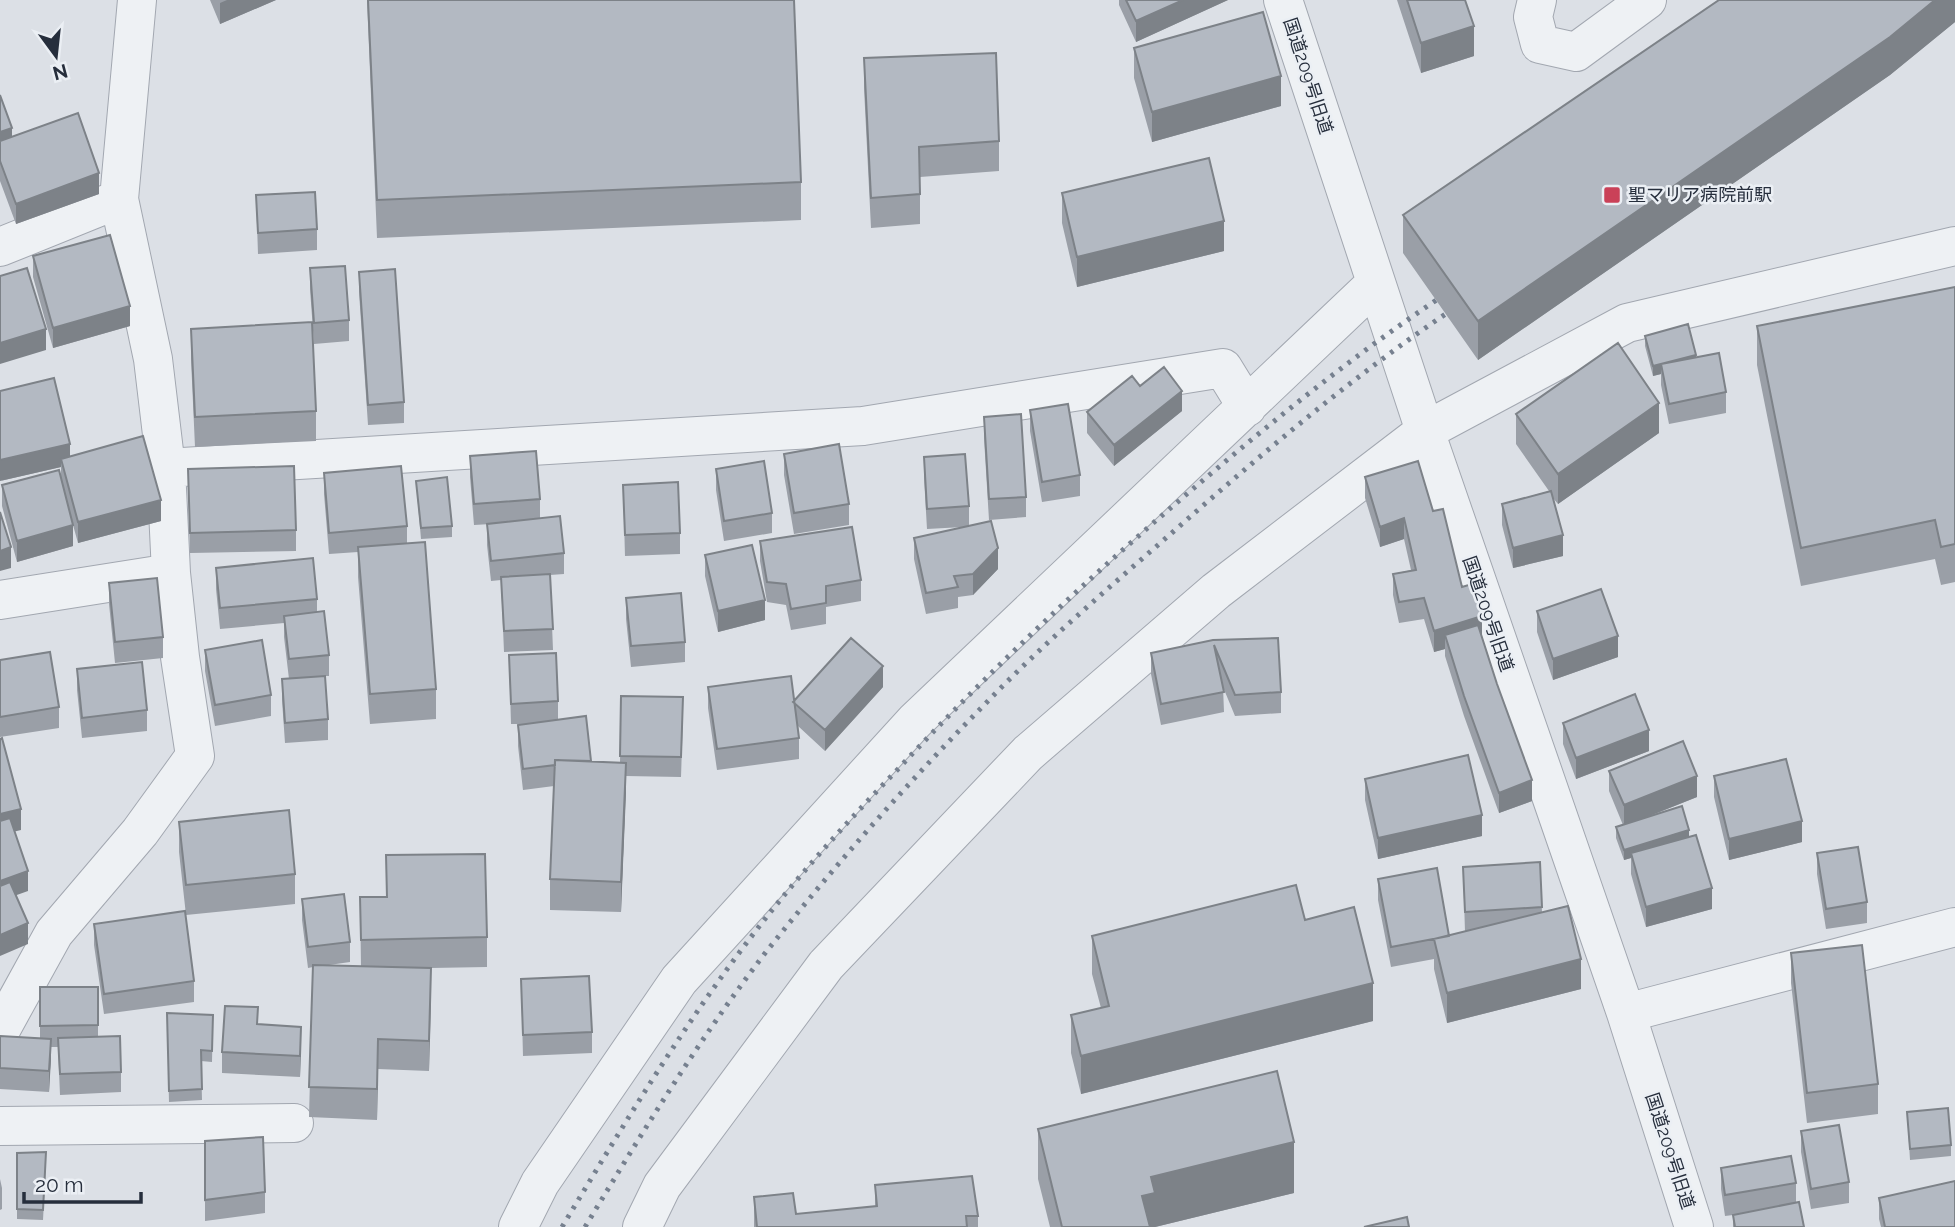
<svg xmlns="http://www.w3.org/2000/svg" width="1955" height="1227" viewBox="0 0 1955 1227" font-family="Raleway,'Noto Sans JP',sans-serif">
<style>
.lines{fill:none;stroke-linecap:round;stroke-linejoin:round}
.minor-casing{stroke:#a2a7b0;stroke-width:40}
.minor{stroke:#eef1f4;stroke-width:38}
.rail{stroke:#76808f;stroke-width:5;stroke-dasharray:3.5 7;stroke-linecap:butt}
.wall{fill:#9a9fa7}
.shaded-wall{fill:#7d8288}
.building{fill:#b3b9c2;stroke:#7d8288;stroke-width:2}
.poi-dot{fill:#ca4158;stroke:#ebeff4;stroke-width:2.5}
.labels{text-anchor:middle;stroke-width:5;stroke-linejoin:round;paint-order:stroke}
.street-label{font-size:18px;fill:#262e3c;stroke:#ebeff4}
.poi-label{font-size:18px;fill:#262e3c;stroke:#ebeff4;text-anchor:start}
</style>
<rect width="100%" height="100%" fill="#dce0e6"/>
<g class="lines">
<g class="minor-casing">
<path id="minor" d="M1283 0 1425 431 1626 1013 1694 1227
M1537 0 1533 17 1540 44 1576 52 1647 0
M0 247 119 199
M166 468 863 426 1223 368 1247 407
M0 600 171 573
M1626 1013 1955 927
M0 1031 54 933 140 832 195 756 180 657 171 573 166 468 153 359 119 199 137 0
M0 1126 294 1123
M518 1227 540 1183 679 980 915 721 1376 283
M642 1227 662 1186 826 965 1028 753 1216 591 1425 431 1627 323 1955 246"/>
</g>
<use href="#minor" class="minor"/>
<path class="rail" d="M562 1227C621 1129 679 1032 748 941 794 880 846 823 899 768 981 680 1068 597 1159 518 1254 436 1348 358 1453 289
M585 1227C642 1133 699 1039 766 952 835 865 910 780 988 701 1046 641 1111 586 1174 531 1266 450 1359 371 1462 303"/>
</g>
<path class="wall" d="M210 0H276L220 24Z
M367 0H794L801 182V220L377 238Z
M1119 0H1228L1136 42 1119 5Z
M1397 0H1465L1474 56 1421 73Z
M1955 0V22L1890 75 1478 360 1403 253V215Z
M1134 48 1281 106 1152 142 1134 78Z
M864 58 999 141V171L920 177V224L871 228 864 88Z
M0 95 12 137 99 194 16 224 0 181Z
M1062 193 1224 251 1077 287 1062 223Z
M256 195 317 229V250L258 254Z
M33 256 130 326 53 348 33 277Z
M310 268 349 320V341L314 344 310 289Z
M359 272 404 402V423L368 425 359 292Z
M1955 287V582L1941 585 1935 559 1801 586 1757 365V326Z
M191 329 316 411V441L195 447 191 359Z
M1645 336 1696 357 1726 392V413L1669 424 1661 385V374L1653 376 1645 346Z
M1140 386 1182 411 1114 466 1087 433V412Z
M1030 410 1080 475V496L1042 502 1030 431Z
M1516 414 1659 433 1558 504 1553 498 1563 556 1513 568 1502 525V504L1549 491 1516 444Z
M984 417 1026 497V517L989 520 984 438Z
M784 454 849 504V525L794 534 784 475Z
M70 456 161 521 78 543 73 525V546L17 562 2 506V485L61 478V467L0 481Z
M470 456 540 499V518L564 553V574L550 575 553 650 504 652 501 580 491 581 487 545V524H491L474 525 470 477Z
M924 457 969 506V526L998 569 973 595 958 597V608L926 614 914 559V538L963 527 927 529 924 477Z
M188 469 296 530V551L190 553Z
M716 469 772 513V533L724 541 716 490Z
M324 473 407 526V544L436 689V719L370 724 358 577V552L329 554 324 494Z
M1365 477 1433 511 1462 587 1482 636 1532 801 1499 813 1464 716 1445 656V649L1434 652 1424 619 1399 623 1393 595V574L1411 570 1404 539 1380 547 1365 498Z
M416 481 452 526V537L421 539Z
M623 485 680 533V554L625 556Z
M760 541 861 580V601L826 607V624L791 630 786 605 767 602 760 561Z
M705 555 765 620 718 632 705 576Z
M216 568 317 599V612L329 655V676H325L328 719V740L285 743 282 700V679H289L284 637V623L220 629 216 589Z
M109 583 163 637V658L115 663 109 604Z
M626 598 685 642V662L631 667 626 619Z
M1537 611 1618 657 1553 680 1537 632Z
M1213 640 1281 692V713L1235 716 1223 687 1224 712 1161 725 1151 674V653Z
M205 650 271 695V716L215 726 205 671Z
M509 655 558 701V720L591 761 620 763 621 696 683 717 681 777 626 776 621 912 550 910V879L554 786 523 790 518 746V725L527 724H511Z
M0 660 59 707V728L0 737Z
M77 669 147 710V731L82 738 77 690Z
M708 687 794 701 883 687 825 751 798 726 799 738V759L717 770 708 708Z
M1563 723 1649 751 1576 779 1563 744Z
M1609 771 1697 797 1645 818 1689 837 1712 909 1646 927 1631 874V858L1624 860 1616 838V827L1623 825 1609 791Z
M1714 776 1802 842 1729 860 1714 797Z
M1365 779 1482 836 1378 859 1365 800Z
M179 822 295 874V904L186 915 179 852Z
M1817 853 1867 902V923L1826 929 1817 874Z
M386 855 487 937V967L431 968 429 1071 378 1069 377 1120 309 1117 313 967 308 968 302 920V899L350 942V962L329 965 361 966 360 897H386Z
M1540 862 1542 913 1581 989 1447 1023 1434 969V959L1391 967 1378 900V879L1449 936 1465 932 1463 867Z
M1305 920 1373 1021 1081 1094 1071 1053V1015L1101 1008 1092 974V936Z
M94 924 194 981V1002L104 1014 94 945Z
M1791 953 1878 1084V1114L1807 1123 1791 983Z
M521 979 592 1032V1053L523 1056Z
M40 987H98V1037L121 1072V1092L60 1095 58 1047H51L49 1092 0 1089V1036L40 1039Z
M167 1013 213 1015 212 1062 201 1061 202 1100 169 1102Z
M258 1024 301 1048 300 1077 222 1073V1052Z
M1907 1112 1951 1145V1156L1910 1160Z
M1038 1129 1294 1193 1155 1227H1050L1038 1179Z
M1801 1131 1849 1182V1203L1811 1209 1801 1152Z
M205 1141 265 1192V1213L205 1221Z
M17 1153 46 1163 43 1220 17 1219Z
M1721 1168 1796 1183V1202L1804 1227H1733V1215L1725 1216 1721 1189Z
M0 1179 2 1188V1209L0 1210Z
M875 1185 978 1216V1227H754V1197L796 1214 875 1206Z
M1879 1198 1955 1227H1881L1879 1219Z"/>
<path class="shaded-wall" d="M227 0H276L220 24V3Z
M1183 0H1228L1136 42V21Z
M1935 0H1955V22L1890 75 1478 360V321Z
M1474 26V56L1421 73V43Z
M1281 76V106L1152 142V112Z
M12 128V148L0 153V132Z
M99 173V194L16 224V204Z
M1224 221V251L1077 287V257Z
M130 306V326L53 348V328Z
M46 329V350L0 364V343Z
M1696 355V366L1661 364V374L1653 376V366Z
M1182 391V411L1114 466V445Z
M1659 403V433L1558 504V474Z
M70 444V464L61 459V467L0 481V460Z
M161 500V521L78 543V522Z
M1404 518V539L1380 547V527Z
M73 525V546L17 562V541Z
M1563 535V556L1513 568V548Z
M11 547V568L0 571V551Z
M998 548V569L973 595V574Z
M765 600V620L718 632V611Z
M1482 616V637L1445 635V649L1434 652V631Z
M1618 636V657L1553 680V659Z
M883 666V687L825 751V730Z
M1649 730V751L1576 779V758Z
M626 763V793L621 912V882Z
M1697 776V797L1624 826V805Z
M1532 780V801L1499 813V793Z
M21 809V830L0 835V814Z
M1482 815V836L1378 859V838Z
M1802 821V842L1729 860V839Z
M1689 830V840L1631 853V858L1624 860V850Z
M28 871V891L0 901V881Z
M1712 888V909L1646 927V907Z
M28 923V944L0 956V935Z
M1581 959V989L1447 1023V993Z
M431 968V998L429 1071V1041Z
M1373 983V1021L1081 1094V1056Z
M301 1027V1048L300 1077V1056Z
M51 1039V1060L49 1092V1071Z
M378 1039V1069L377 1120V1089Z
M1294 1142V1193L1155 1227H1142V1196L1151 1177Z"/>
<path class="building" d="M368 0H794L801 182 377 200Z
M1126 0H1183L1136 21Z
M1407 0H1465L1474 26 1421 43Z
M1719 0H1935L1890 37 1478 321 1403 215Z
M1263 12 1281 76 1152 112 1134 48Z
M996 53 999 141 919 147 920 194 871 198 864 58Z
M0 95 12 128 0 132Z
M78 113 99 173 16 204 0 161V141Z
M1209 158 1224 221 1077 257 1062 193Z
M315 192 317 229 258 233 256 195Z
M110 235 130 306 53 328 33 256Z
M345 266 349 320 314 323 310 268Z
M27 268 46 329 0 343V276Z
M395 269 404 402 368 405 359 272Z
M1955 287V544L1941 547 1935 520 1801 548 1757 326Z
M312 322 316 411 195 417 191 329Z
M1688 324 1696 355 1653 366 1645 336Z
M1618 343 1659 403 1558 474 1516 414Z
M1719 353 1726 392 1669 404 1661 364Z
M1164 367 1182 391 1114 445 1087 412 1132 376 1140 386Z
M54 378 70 444 0 460V391Z
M1068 404 1080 475 1042 482 1030 410Z
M1021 414 1026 497 989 499 984 417Z
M143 436 161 500 78 522 61 459Z
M839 444 849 504 794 513 784 454Z
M536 451 540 499 474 504 470 456Z
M965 454 969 506 927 509 924 457Z
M764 461 772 513 724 521 716 469Z
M1418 461 1433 511 1443 509 1462 587 1472 584 1482 616 1434 631 1424 598 1399 602 1393 574 1416 570 1404 518 1380 527 1365 477Z
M294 466 296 530 190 533 188 469Z
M401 466 407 526 329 533 324 473Z
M59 470 73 525 17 541 2 485Z
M447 477 452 526 421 528 416 481Z
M678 482 680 533 625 535 623 485Z
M1551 491 1563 535 1513 548 1502 504Z
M0 512 11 547 0 551Z
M560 516 564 553 491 561 487 524Z
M991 521 998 548 973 574 954 576 958 587 926 593 914 538Z
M852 527 861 580 826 586V603L791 609 786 584 767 582 760 541Z
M425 542 436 689 370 694 358 547Z
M752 545 765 600 718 611 705 555Z
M313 558 317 599 220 608 216 568Z
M550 574 553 629 504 631 501 577Z
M157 578 163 637 115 642 109 583Z
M1601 589 1618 636 1553 659 1537 611Z
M681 593 685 642 631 646 626 598Z
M324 611 329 655 289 659 284 616Z
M1478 625 1497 684 1532 780 1499 793 1464 696 1445 635Z
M851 638 883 666 825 730 793 702Z
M1278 638 1281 692 1235 695 1214 645 1224 692 1161 704 1151 653 1213 640Z
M262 640 271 695 215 705 205 650Z
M50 652 59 707 0 717V660Z
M556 653 558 701 511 704 509 655Z
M142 662 147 710 82 718 77 669Z
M325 676 328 719 285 723 282 679Z
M791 676 799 738 717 749 708 687Z
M1635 694 1649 730 1576 758 1563 723Z
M621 696 683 697 681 757 620 756Z
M586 716 591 761 555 760V765L523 769 518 725Z
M2 738 21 809 0 814V739Z
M1683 741 1697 776 1624 805 1609 771Z
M1468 755 1482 815 1378 838 1365 779Z
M1786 759 1802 821 1729 839 1714 776Z
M555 760 626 763 621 882 550 879Z
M1682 806 1689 830 1624 850 1616 827Z
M289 810 295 874 186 885 179 822Z
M10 818 28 871 0 881V821Z
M1696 835 1712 888 1646 907 1631 853Z
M1858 847 1867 902 1826 909 1817 853Z
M485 854 487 937 361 940 360 897H387L386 855Z
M1540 862 1542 907 1465 912 1463 867Z
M1437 868 1449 936 1391 947 1378 879Z
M10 882 28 923 0 935V886Z
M1296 885 1305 920 1354 907 1373 983 1081 1056 1071 1015 1109 1006 1092 936Z
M344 894 350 942 308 947 302 899Z
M1568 906 1581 959 1447 993 1434 939Z
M185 911 194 981 104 994 94 924Z
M1862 945 1878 1084 1807 1093 1791 953Z
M313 965 431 968 429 1041 378 1039 377 1089 309 1087Z
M589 976 592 1032 523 1035 521 979Z
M40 987H98V1025L40 1026Z
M225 1006 258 1007 257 1024 301 1027 300 1056 222 1052Z
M167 1013 213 1015 212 1051 201 1050 202 1089 169 1091Z
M0 1036 51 1039 49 1071 0 1068Z
M120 1036 121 1072 60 1074 58 1038Z
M1277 1071 1294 1142 1151 1177 1155 1193 1142 1196 1150 1227H1062L1038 1129Z
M1948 1108 1951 1145 1910 1149 1907 1112Z
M1839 1125 1849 1182 1811 1189 1801 1131Z
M263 1137 265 1192 205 1200V1141Z
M46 1152 43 1210 17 1209V1153Z
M1791 1156 1796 1183 1725 1195 1721 1168Z
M972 1176 978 1216H966L967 1227H757L754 1197 793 1193 796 1214 877 1206 875 1185Z
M1955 1181V1227H1885L1879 1198Z
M1799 1202 1804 1227H1735L1733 1215Z
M1407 1217 1409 1227H1364Z"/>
<rect class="poi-dot" x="1603" y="186" width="18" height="18" rx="3.5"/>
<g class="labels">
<g class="street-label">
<text transform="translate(1308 76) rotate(72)" y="6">国道209号旧道</text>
<text transform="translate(1488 614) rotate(71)" y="6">国道209号旧道</text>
<text transform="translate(1670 1151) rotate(72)" y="6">国道209号旧道</text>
</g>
<g class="poi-label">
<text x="1628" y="201">聖マリア病院前駅</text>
</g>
</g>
<g transform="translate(56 56) rotate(165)" stroke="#ebeff4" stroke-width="5" paint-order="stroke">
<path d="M0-5L12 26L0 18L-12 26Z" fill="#262e3c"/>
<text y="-10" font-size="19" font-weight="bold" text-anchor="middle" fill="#262e3c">N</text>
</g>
<path d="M24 1192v10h117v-10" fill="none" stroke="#262e3c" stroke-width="3.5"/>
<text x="35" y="1192" font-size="21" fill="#262e3c" stroke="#ebeff4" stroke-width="5" paint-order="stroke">20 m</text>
</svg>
